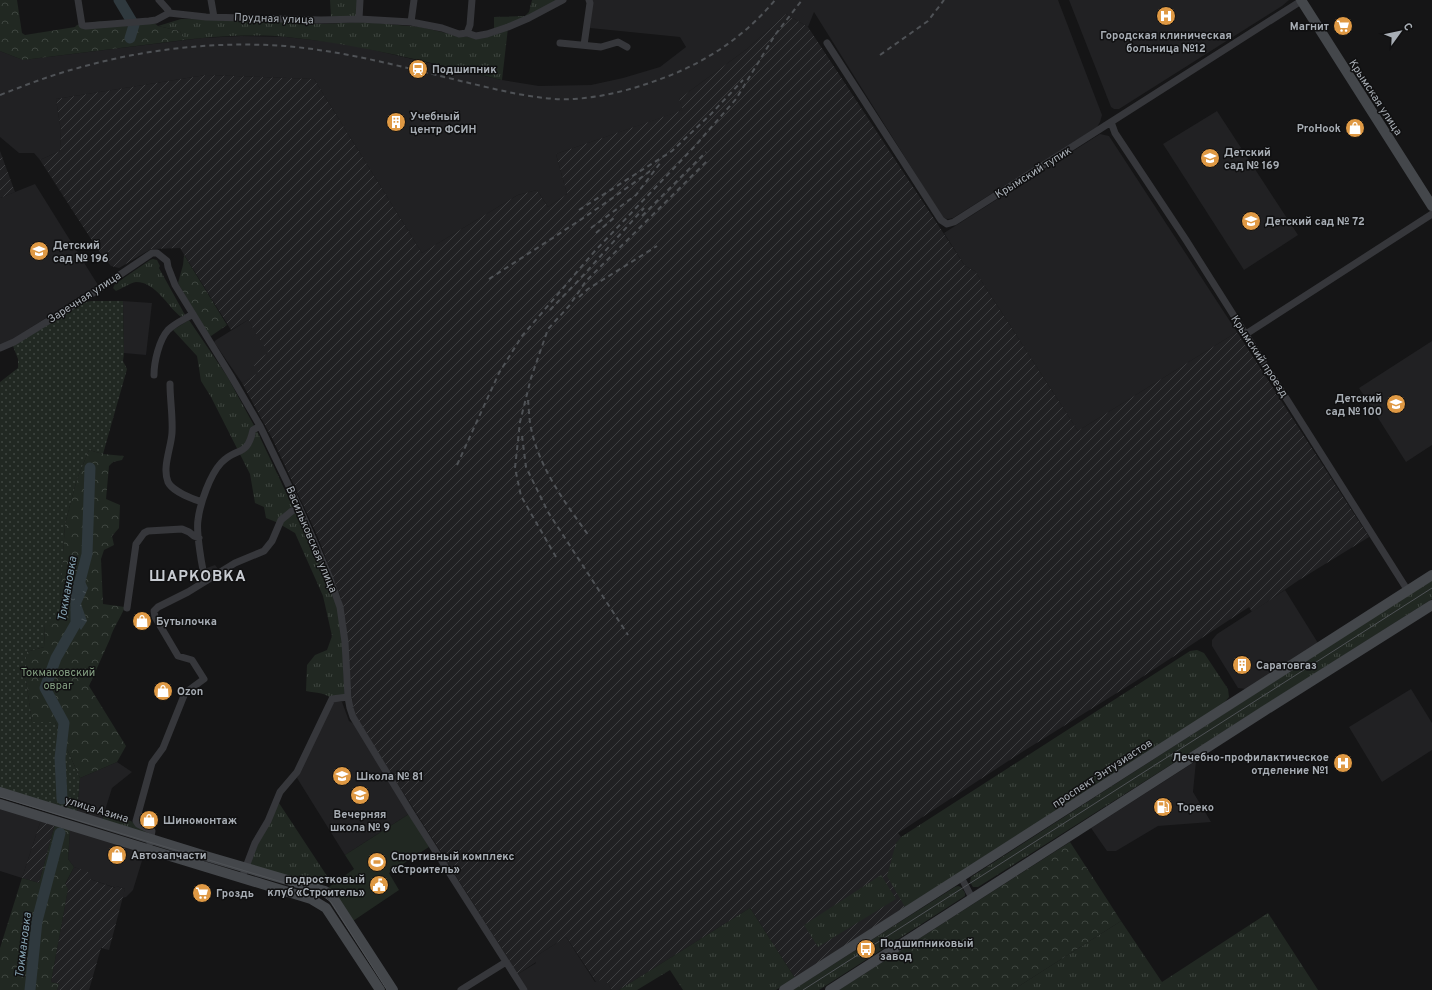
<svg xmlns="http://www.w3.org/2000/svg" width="1432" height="990" viewBox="0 0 1432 990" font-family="Overpass,sans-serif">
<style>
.built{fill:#212123}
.industrial{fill:url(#industrial-furrows)}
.grass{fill:url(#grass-tufts)}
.forest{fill:url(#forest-crowns)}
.garden{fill:url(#garden-dots)}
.pitch{fill:#212822}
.water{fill:url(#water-ripples)}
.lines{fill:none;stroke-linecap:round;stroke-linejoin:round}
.river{stroke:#2f393e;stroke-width:11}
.minor{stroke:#36373b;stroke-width:7}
.secondary{stroke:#44474b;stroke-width:10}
.tram{stroke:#4f5256;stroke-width:1}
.rail{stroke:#4f5256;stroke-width:2;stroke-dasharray:5 4;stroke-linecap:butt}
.labels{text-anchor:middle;stroke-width:3;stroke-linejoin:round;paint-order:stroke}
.street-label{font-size:11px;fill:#a8aeb5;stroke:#101011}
.poi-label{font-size:11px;font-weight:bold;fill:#a8aeb5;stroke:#101011;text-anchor:start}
.park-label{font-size:11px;fill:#839e81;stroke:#101011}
.water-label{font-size:12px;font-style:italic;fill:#829ead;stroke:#101011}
.district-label{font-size:15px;font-weight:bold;letter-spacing:1px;fill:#c8ccd2;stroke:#101011}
</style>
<defs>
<pattern id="industrial-furrows" width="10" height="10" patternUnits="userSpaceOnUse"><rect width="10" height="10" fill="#212123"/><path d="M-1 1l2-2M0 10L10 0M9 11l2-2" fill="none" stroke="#3e3f41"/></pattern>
<pattern id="grass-tufts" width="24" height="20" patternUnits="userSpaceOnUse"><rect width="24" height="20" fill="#212822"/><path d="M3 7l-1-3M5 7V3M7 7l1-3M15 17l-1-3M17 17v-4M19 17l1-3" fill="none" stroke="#3e4540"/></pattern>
<pattern id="forest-crowns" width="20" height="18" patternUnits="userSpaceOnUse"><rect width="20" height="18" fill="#212822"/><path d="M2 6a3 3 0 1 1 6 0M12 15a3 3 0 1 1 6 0" fill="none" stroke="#3e4540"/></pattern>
<pattern id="garden-dots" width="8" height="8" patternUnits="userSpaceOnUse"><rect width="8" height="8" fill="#212822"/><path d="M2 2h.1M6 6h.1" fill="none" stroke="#3e4540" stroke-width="1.8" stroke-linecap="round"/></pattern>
<pattern id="water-ripples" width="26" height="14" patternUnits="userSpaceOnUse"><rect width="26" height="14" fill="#2f393e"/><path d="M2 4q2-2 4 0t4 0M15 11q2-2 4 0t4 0" fill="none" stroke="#4a5358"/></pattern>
</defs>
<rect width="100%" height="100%" fill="#151516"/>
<path class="built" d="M592 0H1058L1102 115 1100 122 1097 127 953 218 948 219 943 218 814 12 808 27 786 14 747 49 679 99 684 110 556 154 567 194 548 207 537 190 518 195 422 253 314 79 206 75 56 99 61 131 60 151 40 160 34 153H19L0 137V51L23 60 202 38 241 36 286 37 348 44 502 80 539 86 591 85 623 78 660 67 686 47 680 37 590 28Z
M1069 0H1289L1282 6 1119 109H1114L1111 107Z
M1217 111 1298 235 1244 270 1163 144Z
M1100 134 1109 136 1237 332 1078 431 975 271 965 266 944 233Z
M35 184 98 285 8 342 0 345V198Z
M123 301 152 303 146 355 124 353Z
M248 320 269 353 259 373 242 383 214 342 216 340Z
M1432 341V445L1406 462 1359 388Z
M215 565 219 570 209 577 204 569Z
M1285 590 1318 643 1246 689 1238 688 1212 646V640L1217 634Z
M1411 689 1432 723V750L1382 782 1349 727Z
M334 701 342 702 349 721 354 724 409 814 345 855 297 778Z
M1196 761 1193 792 1211 822 1158 826 1116 851H1107L1091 828Z
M117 762 132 772 112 788 102 820 77 812 80 778Z
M0 807 41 820 22 878 0 871Z
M70 829 145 851 133 890 126 897 122 898 125 889 116 886V888L90 879 79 869 74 867 68 859Z
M566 937 595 982 604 977 612 990H528L518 974 536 963 533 958Z"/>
<path class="industrial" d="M786 14 808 27 965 266 975 271 1078 431 1237 332 1369 537 1299 580 1252 612 1249 607 1136 681 1022 752 898 833 901 837 896 843 905 907 795 978 750 908 619 990H612L604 978 596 982 566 937 533 958 536 962 518 974 389 770 356 716 353 706 343 608 341 598 317 535 273 440 242 383 258 373 253 363 268 353 248 320 231 330 180 248 151 249 119 268 111 266 102 256 40 160 60 151 61 131 56 99 206 75 314 79 422 253 518 195 537 190 548 207 567 194 556 154 683 110 679 99 747 49Z
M0 151 15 192 0 198Z
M41 820 55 824 39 883 22 878Z
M74 867 91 873 90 879 115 888 116 886 125 889 109 950 101 948 89 990H57L59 984 51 982 68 889 65 885Z"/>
<path class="grass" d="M330 0H359L356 17H331Z
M532 0H558L538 12 494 31V17L525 16 529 12Z
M181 19 269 20 322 24 364 22 420 27 459 36 476 38 508 28 502 80C431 63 360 44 287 37 255 34 216 36 184 40L180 31 158 26Z
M153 259 157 260 160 266 159 268 185 315 181 317C167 306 156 282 136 282 130 283 121 289 116 291L113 288 115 284 150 260Z
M189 320 227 376 257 431 326 577 338 608 342 640 345 701H334C327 692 316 693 306 691L307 665 315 655 327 650 332 636 323 596 295 533 276 522 266 518 264 507 255 503 250 474 211 397 201 381 197 356 173 330Z
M1432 580V599L978 887H973L970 882 971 877Z
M1197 650 1204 653 1228 689 1229 697 1223 704 905 907 887 876 896 843 901 837 1190 651Z
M279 803 327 876 321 880 318 885 252 866 250 864 258 844Z
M104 815 131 821 136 825 147 831 148 834 102 820Z
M881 875 896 899 818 947 804 925Z
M958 886 961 887 965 893V896L962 898 819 990H793L955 887Z
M750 908 795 978 776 990H683L670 970 637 990H619Z
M1268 913 1318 990H1013L1121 921 1162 982Z"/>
<path class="forest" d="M0 0H17L22 33 25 35 75 27 77 25 84 23 86 24 100 21 110 23 148 18 158 26 180 31 184 40 23 60 0 51Z
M184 255 227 325 211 336 208 335 178 283 183 265Z
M89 450 103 454 124 456 122 460 113 462 109 466 106 499 120 505 119 528 112 536 114 545 104 550 101 559 103 604 125 607C120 619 113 628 110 639L89 686 126 746 117 762 80 778 55 722H32L26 680V652L44 647 45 623 60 599 65 524 77 479Z
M55 824 70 829 68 859 74 867 65 884 68 889 51 982 59 984 57 990H0V948L22 878 39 883Z
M1070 842 1121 921 1013 990H839Z"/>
<path class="garden" d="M92 301H123L124 353 123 361 127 369 103 454 89 450 77 479 65 524 59 619 45 623 44 647 26 652V680L32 722H55L80 778 77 812 0 789V382L18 368V359L13 346 84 302Z"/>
<path class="pitch" d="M409 814 429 847 389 873 399 890 353 921 326 889 354 869 345 855Z"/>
<path class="water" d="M82 575 88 588 81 604 87 621 81 630C79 627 75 623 73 619 68 608 71 589 75 578Z"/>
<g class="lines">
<path class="river" d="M119 0 134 25 130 38
M78 589 87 554 90 468
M62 799 60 758 64 723 45 688 56 658 76 623V610
M30 990 37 921 60 833"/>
<path class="minor" d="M78 0 82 25 86 26 149 21 156 20 169 13 206 17 321 20 359 19 411 22 442 28 459 34 467 33 476 36 487 34 508 27 529 18 563 0
M159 0 168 10 169 13
M211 0 214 17
M359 19 360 0
M411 22 414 0
M467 33 470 25 472 0
M560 43 601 47 618 42 627 47
M827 43 941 220 947 224 954 222 1301 1
M584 45 590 3 589 0
M1111 122 1115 133 1186 240 1408 591
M1246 334 1432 214
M0 348 14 342 87 297 152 253H157L167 261 168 267 175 285 231 376 260 426 299 507 329 576 340 607 345 642 348 697 350 708 353 717 410 811 524 990
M154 375C154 362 159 340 168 330 175 323 185 319 193 314
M170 384C170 400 173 417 172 433 171 448 162 468 168 482 172 491 193 499 202 502
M206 581C202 570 196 531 198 520 200 503 210 475 221 463 237 446 247 458 253 430L260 426
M127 608 136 544 144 533 148 531 182 529 189 532 194 536 199 538
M150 843 152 831 138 824 136 821 152 763 163 748 185 693 204 679 192 660 178 656 155 617 154 611 158 607 188 592 235 563 264 551 272 541 281 520 292 511 299 507
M244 872 255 843 268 821 280 792 297 772 332 699 348 697
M961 877 972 898
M461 990 506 962"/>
<path class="secondary" d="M1301 0 1432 206
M0 792 209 857 325 891 332 896 393 990
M0 804 311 899 326 908 380 990
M784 990 1432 575
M830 990 1264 711 1432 605"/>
<path class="tram" d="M0 797 315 892 323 896 331 902 387 990
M803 990 1432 588"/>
<path class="rail" d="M880 55 928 21 944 0
M0 95C26 85 51 75 78 68 145 49 215 41 285 46 346 51 406 68 465 82 499 90 540 101 574 99 606 97 637 88 666 77 708 61 746 35 775 0
M579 210 672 151 711 114 743 80
M642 216 706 152
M591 228 636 195 661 162
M596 233 615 217
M489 279C543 244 598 210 650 171
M579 297 588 289 657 246
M550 310 578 281 644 208
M528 400C529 409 529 419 531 428 539 468 566 504 589 536
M522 436 526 467 548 512 628 635
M457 465 499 373 522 336 594 252 695 146 736 99 775 35 802 0
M556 557 521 496 515 468 520 422 531 378 548 329 569 306 586 281 707 161"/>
</g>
<defs>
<g id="hospital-disc" transform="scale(1)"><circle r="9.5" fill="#df9944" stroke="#101011"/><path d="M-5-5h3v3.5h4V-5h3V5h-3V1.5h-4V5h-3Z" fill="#fff"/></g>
<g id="supermarket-disc" transform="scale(1)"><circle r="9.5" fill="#df9944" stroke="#101011"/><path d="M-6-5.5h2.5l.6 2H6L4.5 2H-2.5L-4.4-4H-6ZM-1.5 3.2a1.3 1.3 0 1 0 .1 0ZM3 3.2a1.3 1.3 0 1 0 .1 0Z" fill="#fff"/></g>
<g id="station-disc" transform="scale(1)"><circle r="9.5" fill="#df9944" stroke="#101011"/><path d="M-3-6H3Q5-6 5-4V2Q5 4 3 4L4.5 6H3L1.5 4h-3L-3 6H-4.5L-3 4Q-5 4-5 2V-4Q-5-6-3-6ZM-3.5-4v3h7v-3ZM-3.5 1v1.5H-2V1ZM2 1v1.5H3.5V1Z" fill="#fff"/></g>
<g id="building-disc" transform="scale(1)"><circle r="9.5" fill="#df9944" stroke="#101011"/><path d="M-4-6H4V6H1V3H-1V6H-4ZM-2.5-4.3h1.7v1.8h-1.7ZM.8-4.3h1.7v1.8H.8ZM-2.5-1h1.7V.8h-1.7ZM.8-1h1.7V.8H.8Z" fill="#fff"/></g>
<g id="shop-disc" transform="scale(1)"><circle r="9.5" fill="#df9944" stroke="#101011"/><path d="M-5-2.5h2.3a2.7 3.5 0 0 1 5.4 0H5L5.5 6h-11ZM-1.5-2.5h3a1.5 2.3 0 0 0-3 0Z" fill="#fff"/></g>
<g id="school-disc" transform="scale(1)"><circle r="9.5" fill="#df9944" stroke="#101011"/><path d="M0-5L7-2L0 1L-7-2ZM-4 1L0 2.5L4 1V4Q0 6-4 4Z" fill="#fff"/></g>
<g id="fuel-disc" transform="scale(1)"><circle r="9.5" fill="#df9944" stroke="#101011"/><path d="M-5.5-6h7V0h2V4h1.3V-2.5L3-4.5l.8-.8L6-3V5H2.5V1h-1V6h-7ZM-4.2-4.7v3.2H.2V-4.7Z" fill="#fff"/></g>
<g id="stadium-disc" transform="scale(1)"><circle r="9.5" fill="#df9944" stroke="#101011"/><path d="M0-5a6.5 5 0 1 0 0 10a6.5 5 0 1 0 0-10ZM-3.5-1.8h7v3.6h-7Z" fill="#fff"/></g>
<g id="civic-disc" transform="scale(1)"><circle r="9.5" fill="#df9944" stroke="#101011"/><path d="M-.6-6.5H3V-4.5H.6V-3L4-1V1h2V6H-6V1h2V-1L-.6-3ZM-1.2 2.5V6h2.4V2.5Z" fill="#fff"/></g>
<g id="bus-disc" transform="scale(1)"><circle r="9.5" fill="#df9944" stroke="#101011"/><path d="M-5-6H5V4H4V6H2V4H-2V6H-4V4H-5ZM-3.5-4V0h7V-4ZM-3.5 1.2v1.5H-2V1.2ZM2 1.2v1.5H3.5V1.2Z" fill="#fff"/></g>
</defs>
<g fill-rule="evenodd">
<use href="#hospital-disc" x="1166" y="16"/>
<use href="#supermarket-disc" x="1343" y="26"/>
<use href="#station-disc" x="418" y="69"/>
<use href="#building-disc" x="396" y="122"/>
<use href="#shop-disc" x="1355" y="128"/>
<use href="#school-disc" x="1210" y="158"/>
<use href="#school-disc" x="1251" y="221"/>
<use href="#school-disc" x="39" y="251"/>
<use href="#school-disc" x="1396" y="404"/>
<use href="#shop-disc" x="142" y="621"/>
<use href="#building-disc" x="1242" y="665"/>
<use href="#shop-disc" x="163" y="691"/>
<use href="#hospital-disc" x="1343" y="763"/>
<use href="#school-disc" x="342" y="776"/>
<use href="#school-disc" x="360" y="795"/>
<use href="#fuel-disc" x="1163" y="807"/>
<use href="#shop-disc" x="149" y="820"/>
<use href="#shop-disc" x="117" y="855"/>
<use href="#stadium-disc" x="377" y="862"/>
<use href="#civic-disc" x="379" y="885"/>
<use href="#supermarket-disc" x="202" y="893"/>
<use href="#bus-disc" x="866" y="949"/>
</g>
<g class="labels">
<g class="street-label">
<text transform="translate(274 18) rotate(2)" y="4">Прудная улица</text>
<text transform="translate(1376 97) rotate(57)" y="4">Крымская улица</text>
<text transform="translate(1033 172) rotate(-32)" y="4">Крымский тупик</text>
<text transform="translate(84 297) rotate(-33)" y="4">Заречная улица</text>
<text transform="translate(1260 356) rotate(57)" y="4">Крымский проезд</text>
<text transform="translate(312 539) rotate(67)" y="4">Васильковская улица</text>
<text transform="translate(1102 773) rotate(-33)" y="4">проспект Энтузиастов</text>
<text transform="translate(97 809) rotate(17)" y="4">улица Азина</text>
</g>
<g class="poi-label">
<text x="1329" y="30" text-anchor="end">Магнит</text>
<text x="1166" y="39" text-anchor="middle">Городская клиническая<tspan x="1166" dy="13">больница №12</tspan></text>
<text x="432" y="73">Подшипник</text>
<text x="410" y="120">Учебный<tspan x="410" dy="13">центр ФСИН</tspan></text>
<text x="1341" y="132" text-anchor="end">ProHook</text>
<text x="1224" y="156">Детский<tspan x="1224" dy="13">сад № 169</tspan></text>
<text x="1265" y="225">Детский сад № 72</text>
<text x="53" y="249">Детский<tspan x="53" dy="13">сад № 196</tspan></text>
<text x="1382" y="402" text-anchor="end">Детский<tspan x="1382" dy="13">сад № 100</tspan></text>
<text x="156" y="625">Бутылочка</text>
<text x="1256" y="669">Саратовгаз</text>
<text x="177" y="695">Ozon</text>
<text x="1329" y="761" text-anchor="end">Лечебно-профилактическое<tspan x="1329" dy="13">отделение №1</tspan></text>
<text x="356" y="780">Школа № 81</text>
<text x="1177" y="811">Тореко</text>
<text x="360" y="818" text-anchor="middle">Вечерняя<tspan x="360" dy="13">школа № 9</tspan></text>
<text x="163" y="824">Шиномонтаж</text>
<text x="131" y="859">Автозапчасти</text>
<text x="391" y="860">Спортивный комплекс<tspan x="391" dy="13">«Строитель»</tspan></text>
<text x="365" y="883" text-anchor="end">подростковый<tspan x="365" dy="13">клуб «Строитель»</tspan></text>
<text x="216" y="897">Гроздь</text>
<text x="880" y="947">Подшипниковый<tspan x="880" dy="13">завод</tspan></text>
</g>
<g class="park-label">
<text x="58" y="676">Токмаковский<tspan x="58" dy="13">овраг</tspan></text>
</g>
<g class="water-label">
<text transform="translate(67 589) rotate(-80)" y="4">Токмановка</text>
<text transform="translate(23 945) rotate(-83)" y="4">Токмановка</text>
</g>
<g class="district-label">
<text x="198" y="581">ШАРКОВКА</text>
</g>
</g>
<g transform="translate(1400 32) rotate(57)" stroke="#101011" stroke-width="3" paint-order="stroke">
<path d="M0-3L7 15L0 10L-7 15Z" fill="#a8aeb5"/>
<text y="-6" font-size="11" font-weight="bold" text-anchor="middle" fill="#a8aeb5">С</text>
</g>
</svg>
